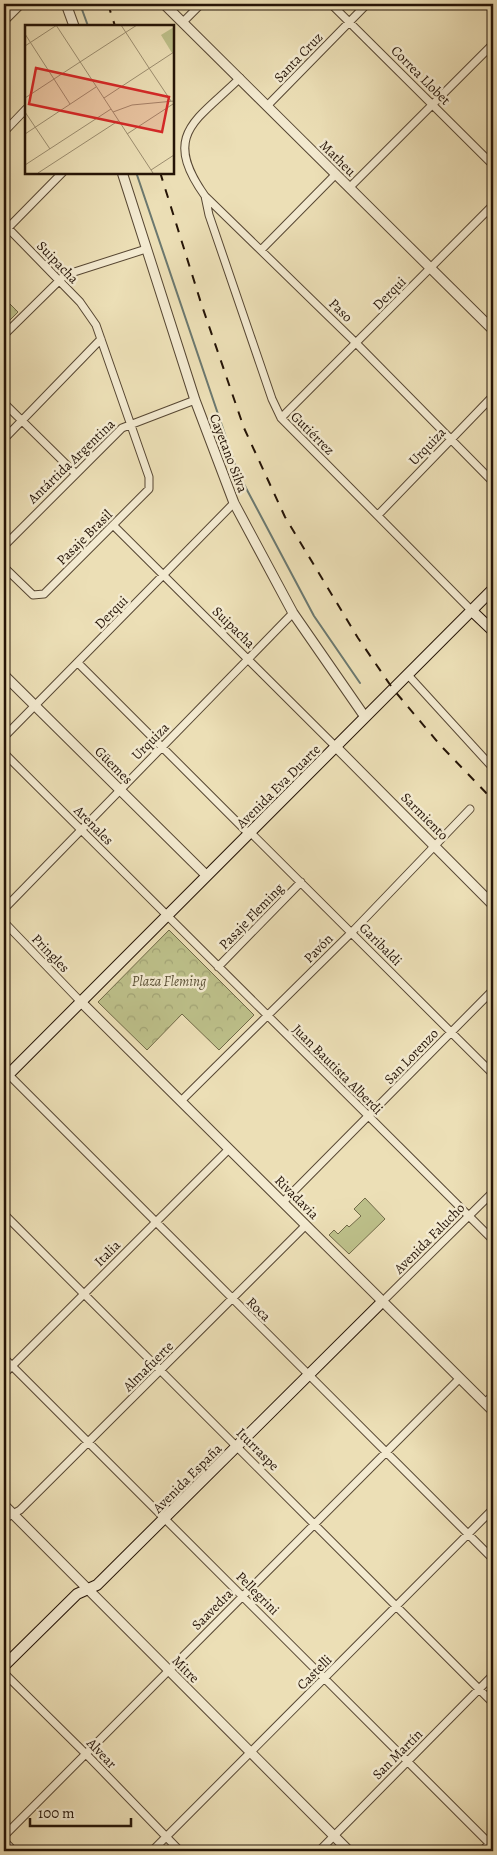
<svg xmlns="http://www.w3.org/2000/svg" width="497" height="1855" viewBox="0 0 497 1855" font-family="Alegreya,serif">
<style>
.forest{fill:url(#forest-crowns);stroke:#716a48}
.garden{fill:#bdc08a;stroke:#716a48}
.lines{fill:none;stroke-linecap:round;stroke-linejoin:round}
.stream{stroke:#6b786f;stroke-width:2}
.minor-casing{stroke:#574733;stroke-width:9}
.tertiary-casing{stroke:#574733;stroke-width:11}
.secondary-casing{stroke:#251407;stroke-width:12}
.minor{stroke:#f3ead0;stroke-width:7}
.tertiary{stroke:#f3ead0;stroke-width:9}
.secondary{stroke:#f3ead0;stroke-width:10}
.rail{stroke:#251407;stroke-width:2;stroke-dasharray:9 9;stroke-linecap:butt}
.labels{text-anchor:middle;stroke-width:5;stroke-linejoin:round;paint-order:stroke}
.street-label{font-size:14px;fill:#251407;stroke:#f3ead0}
.park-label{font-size:14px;font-style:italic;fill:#5a5035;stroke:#f3ead0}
.inset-road{fill:none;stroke:#9c8e70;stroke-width:1}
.view{fill:#d62828;fill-opacity:0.15;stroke:#d62828;stroke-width:2.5}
.inset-edge{fill:none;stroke:#251407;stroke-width:2.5}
</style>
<defs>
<pattern id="forest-crowns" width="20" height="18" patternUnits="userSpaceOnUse" patternTransform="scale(1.25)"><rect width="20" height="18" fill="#bdc08a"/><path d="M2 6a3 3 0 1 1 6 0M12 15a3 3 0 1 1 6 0" fill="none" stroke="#a2a476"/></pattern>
</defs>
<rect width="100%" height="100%" fill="#ecdfb6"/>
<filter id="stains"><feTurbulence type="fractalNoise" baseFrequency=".004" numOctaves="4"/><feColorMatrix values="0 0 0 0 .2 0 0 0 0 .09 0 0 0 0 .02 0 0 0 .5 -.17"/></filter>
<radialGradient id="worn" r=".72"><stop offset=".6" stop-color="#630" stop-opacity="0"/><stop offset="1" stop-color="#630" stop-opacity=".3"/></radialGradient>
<path class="forest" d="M4 298 18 312 4 326Z
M169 930 254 1015 219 1050 182 1014 147 1050 98 1002Z"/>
<path class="garden" d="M365 1198 385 1219 349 1254 329 1235 334 1230 338 1234 347 1225 349 1227 361 1216 354 1209Z"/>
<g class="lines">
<path class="stream" d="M80 4 88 26
M136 172 238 473 314 616 360 683"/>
<g class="minor-casing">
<path id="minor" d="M331 4 493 165
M183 22 201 4
M240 78C196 121 161 134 205 196L356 343 493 482
M267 106 367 4
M4 132 26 109
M349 188 493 44
M205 196 209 215 272 399 281 418 472 611
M4 224 80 302 96 325 149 477V489L44 594 33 595 4 567
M4 232 63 172
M261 250 335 175
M4 335 65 275 146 249
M4 403 75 473
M281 418 493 205
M4 439 101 339
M378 515 493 396
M114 526 336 747
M4 546 122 428 195 400
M78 663 249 834
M408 675 493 768
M4 737 234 503
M4 753 493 1240
M250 832 493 1074
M4 909 293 613
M4 922 81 1002
M218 967 301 882
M4 1070 493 1559
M181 1101 352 932 470 809
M283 1202 493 990
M4 1214 493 1703
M383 1301 493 1192
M4 1358 493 1847
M4 1374 229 1149
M485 1403 493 1395
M4 1519 20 1510 306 1225
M4 1673 85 1753 180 1851
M4 1836 460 1378
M4 1841 14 1851
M152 1851 493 1509
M319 1851 493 1675
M482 1851 493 1840"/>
</g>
<g class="tertiary-casing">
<path id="tertiary" d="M66 4 74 26
M164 4 493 330
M4 20 20 4
M122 172 195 400 234 503 293 613 365 717
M4 675 206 875
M336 747 493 905
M81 1002 493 1411
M4 1505 349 1851"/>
</g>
<g class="secondary-casing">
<path id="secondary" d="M472 611 493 631
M4 1079 493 589
M4 1666 77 1594 97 1585 383 1301"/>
</g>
<use href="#minor" class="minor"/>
<use href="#tertiary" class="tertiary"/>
<use href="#secondary" class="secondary"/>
<path class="rail" d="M108 4 115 26
M160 172 201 303 244 428 285 517 358 638 393 689 441 746 493 800"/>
</g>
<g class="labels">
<g class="street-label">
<text transform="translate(298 57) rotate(-46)" y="5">Santa Cruz</text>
<text transform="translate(421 75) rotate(45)" y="5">Correa Llobet</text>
<text transform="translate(338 158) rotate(45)" y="5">Matheu</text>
<text transform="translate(58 262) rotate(46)" y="5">Suipacha</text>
<text transform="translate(389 293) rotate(-45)" y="5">Derqui</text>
<text transform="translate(341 310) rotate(44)" y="5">Paso</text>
<text transform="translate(313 433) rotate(45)" y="5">Gutiérrez</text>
<text transform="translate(427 446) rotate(-46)" y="5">Urquiza</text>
<text transform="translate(229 453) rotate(69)" y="5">Cayetano Silva</text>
<text transform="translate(71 461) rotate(-44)" y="5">Antártida Argentina</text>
<text transform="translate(84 537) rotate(-45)" y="5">Pasaje Brasil</text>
<text transform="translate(111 612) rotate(-45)" y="5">Derqui</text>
<text transform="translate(234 627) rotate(44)" y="5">Suipacha</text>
<text transform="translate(150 741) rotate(-45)" y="5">Urquiza</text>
<text transform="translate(114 765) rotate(45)" y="5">Güemes</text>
<text transform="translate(278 786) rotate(-45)" y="5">Avenida Eva Duarte</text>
<text transform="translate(425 816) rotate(45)" y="5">Sarmiento</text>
<text transform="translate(94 825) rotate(45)" y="5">Arenales</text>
<text transform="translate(251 916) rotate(-46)" y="5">Pasaje Fleming</text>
<text transform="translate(381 944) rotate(45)" y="5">Garibaldi</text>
<text transform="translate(318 948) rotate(-45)" y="5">Pavón</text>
<text transform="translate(51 953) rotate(46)" y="5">Pringles</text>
<text transform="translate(411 1056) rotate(-46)" y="5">San Lorenzo</text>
<text transform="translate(338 1069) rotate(45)" y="5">Juan Bautista Alberdi</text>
<text transform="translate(297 1197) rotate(45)" y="5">Rivadavia</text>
<text transform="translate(429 1238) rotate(-45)" y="5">Avenida Falucho</text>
<text transform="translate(107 1253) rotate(-45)" y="5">Italia</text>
<text transform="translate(259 1309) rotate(45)" y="5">Roca</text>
<text transform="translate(148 1366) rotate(-45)" y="5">Almafuerte</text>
<text transform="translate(258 1449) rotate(45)" y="5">Iturraspe</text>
<text transform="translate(187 1478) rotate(-45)" y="5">Avenida España</text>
<text transform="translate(258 1593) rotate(45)" y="5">Pellegrini</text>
<text transform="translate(212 1609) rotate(-45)" y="5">Saavedra</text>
<text transform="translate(186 1669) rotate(45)" y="5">Mitre</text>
<text transform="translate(314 1672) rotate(-45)" y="5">Castelli</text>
<text transform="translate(102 1753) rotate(46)" y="5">Alvear</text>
<text transform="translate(397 1754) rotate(-45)" y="5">San Martín</text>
</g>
<g class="park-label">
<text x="169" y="986">Plaza Fleming</text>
</g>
</g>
<g transform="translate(25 25)">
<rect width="149" height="149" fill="#ecdfb6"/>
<path d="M149 2V27L147 28 136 10Z" fill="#bdc08a"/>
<path class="inset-road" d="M31 0 128 148M96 0 124 43M0 9 45 79M0 21 32 0M55 37 112 0M124 43 146 76M0 73 55 37M79 73 149 27M0 87 25 124M88 87 107 80 149 76M0 109 71 62M102 109 148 79M0 140 86 84M126 145 149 130M13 148 93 96"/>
<path class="view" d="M11 43 144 72 137 107 4 79Z"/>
<rect width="149" height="149" class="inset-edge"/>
</g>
<rect width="497" height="1855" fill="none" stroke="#ecdfb6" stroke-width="20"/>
<rect x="5" y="5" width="487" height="1845" fill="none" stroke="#251407" stroke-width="2.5"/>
<rect x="10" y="10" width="477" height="1835" fill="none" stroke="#251407"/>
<path d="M30 1818v8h101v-8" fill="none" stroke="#251407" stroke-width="2.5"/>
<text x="38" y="1818" font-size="15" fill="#251407" stroke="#f3ead0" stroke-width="4" paint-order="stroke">100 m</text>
<rect width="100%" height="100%" filter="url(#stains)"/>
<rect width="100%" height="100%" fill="url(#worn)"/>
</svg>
